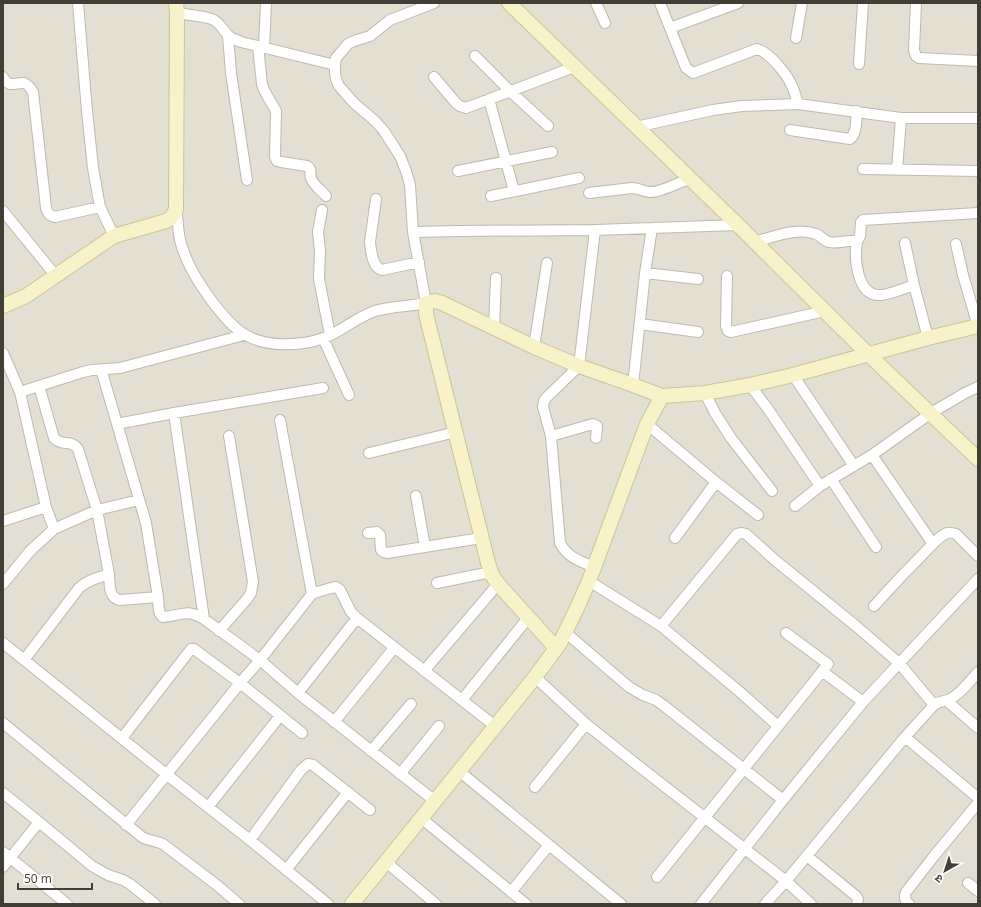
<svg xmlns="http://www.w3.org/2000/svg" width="981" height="907" viewBox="0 0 981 907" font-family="'Open Sans','Noto Sans Devanagari',sans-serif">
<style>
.residential{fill:#e3e0d3}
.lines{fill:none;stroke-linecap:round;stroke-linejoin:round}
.street-casing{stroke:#bdb9ab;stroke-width:12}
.secondary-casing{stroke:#cac499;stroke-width:16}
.street{stroke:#fff;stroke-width:10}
.secondary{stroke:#f7f2c7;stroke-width:14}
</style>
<rect width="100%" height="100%" fill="#f0eee4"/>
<path class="residential" d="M3 3H978V904H3Z"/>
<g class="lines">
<g class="street-casing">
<path id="street" d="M78 3 87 111 93 168 100 207
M596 3 605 23
M660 3 686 68 693 73 757 49C769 52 787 74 792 86 795 92 796 98 798 104
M916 3 914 50 916 56 919 58 978 61
M177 13C187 15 206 16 214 20 221 24 224 32 229 36 232 39 237 40 241 42L335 65
M670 28 738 3
M228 36 231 73 247 180
M796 38 802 3
M258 46 262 84 264 90 276 111 275 157 277 161 281 162 307 166C313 170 309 172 311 178 313 185 322 191 326 196
M264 47 266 3
M475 56 510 91 548 126
M859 64 863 3
M3 77C9 89 15 82 24 83 28 84 31 89 33 92L46 208C48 214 50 216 55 217L100 207 114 236
M434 77 456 103 460 106 466 108 574 67
M489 99 514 191
M636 127 713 110 742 106 798 104 901 118H978
M790 130 850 139C857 134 856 120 857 111
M863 169 978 171
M897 170 901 118
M458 171 552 152
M589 193 632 188C639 188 644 192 650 192 659 193 680 182 689 179
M491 196 579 178
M376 199 370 242C371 251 372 267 382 270L419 262
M176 210C178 220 178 231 180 240 186 264 200 285 214 304 223 315 232 327 244 334 266 348 301 346 324 338 342 331 357 317 375 311 382 309 389 308 396 307 406 306 416 305 426 303L413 232 410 185 406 171 400 156 384 131 375 121 354 103 339 86 336 79 335 72V65L336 58 348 44 354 41 370 36 390 20 434 3
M322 210 318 232 320 251 319 279 330 335
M3 211 56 276
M413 232 458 231 595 230 738 225
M754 242C774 237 796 227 816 234 821 236 824 241 829 242 837 244 846 240 854 241L857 242C854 258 857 294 878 295 887 296 905 288 914 285L928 338
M857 242 860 236 861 222 863 220 978 213
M905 243 914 285
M956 244 963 275 978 326
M645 273 698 279
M727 276 726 326 728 331 731 332 825 311
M640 324 698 332
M494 328 496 278
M323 338 349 395
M534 347 547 263
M3 353 20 392 83 372 92 370 120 368 244 335
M793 375 854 466
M633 385 645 273 652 228
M750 385 768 409 820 486
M39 386 54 438C62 447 71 439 78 449L97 510 139 500
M20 392 46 507 54 529 97 510 109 574
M705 393 715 413 731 438 772 491
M174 413 204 619 260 660 298 693 435 801
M280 420 312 594
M117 424 174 413 323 388
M647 424 716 482 758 515
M551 436 593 424 597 426V427L596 438
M369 453 456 432
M872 455 933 544
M831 479 876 547
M416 496 425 547
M795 506 820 486 872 455 931 413 965 393 978 387
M3 521 46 507
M368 533 377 532 380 535 381 550 384 552 387 553 481 538
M675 538 716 482
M594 567C580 561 568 558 560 543L551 436 543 407 544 401 546 398 579 366 595 230
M589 581 661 626 740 692 778 726
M437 583 491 572
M3 584 30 551 54 529
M158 597C159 604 157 613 163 617 182 616 185 608 204 619
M874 606C891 587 908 569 926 551 932 545 939 536 947 533 950 532 953 533 956 534L978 556
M661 626 737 534 742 533 746 534 776 561 856 626 899 663 934 705
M219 631 247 599 251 593 253 582 229 436
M565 632 629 687 643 695 656 700 663 705 783 800
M3 643 166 774 250 840 328 904
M24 660 79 588C87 580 98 578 109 574 110 584 108 598 120 600L158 597 146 523 101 369
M424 671 498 584
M822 671 863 702
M535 677 586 724 631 760 786 881 811 904
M298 693 357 618
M462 700 528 618
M947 701 978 728
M334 722 394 648
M3 723 142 837C149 841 157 841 163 844L218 886 239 904
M905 737 978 798
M122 738 191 649H194L198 652 240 683 302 733
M371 751 411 704
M459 771 621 904
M400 774 439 726
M535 787 586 724
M3 793 39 822 92 866 108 875 123 880 130 884 155 904
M208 807 280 716
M421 818 526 904
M126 825 240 683 260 660 308 599 312 594 317 592 331 588 336 587 340 590 351 612 357 618 495 726
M250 840 301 770 308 764 313 765 370 810
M3 852 67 904
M807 856 856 896 858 899 857 904
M386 862 436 904
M3 867 39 822
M286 870 348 792
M657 877 828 664 786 633
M968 883 978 891
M511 892 549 845
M701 904 783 800 863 702 978 579
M765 904 786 881 905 737 934 705C940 700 947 702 952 698 962 692 970 681 978 672
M909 904C905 901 904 897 906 892L934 856 978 803"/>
</g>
<g class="secondary-casing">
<path id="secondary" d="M509 3 738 225 868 354 978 459
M3 306 26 296 114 236 166 221 171 218 176 210 177 13 176 3
M556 648 498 584 492 575 488 563 426 314V303L435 301 442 303 534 347 579 366 633 385 662 396 705 393 750 385 793 375 928 338 978 326
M352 904 535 677 560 643 577 608 589 581 647 424 662 396"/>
</g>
<use href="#street" class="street"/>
<use href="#secondary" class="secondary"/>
</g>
<rect width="981" height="907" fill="none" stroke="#413e35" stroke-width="8"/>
<g transform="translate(945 871) rotate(219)" stroke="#ffffff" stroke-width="3" paint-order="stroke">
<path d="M0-3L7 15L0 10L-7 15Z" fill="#413e35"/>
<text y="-6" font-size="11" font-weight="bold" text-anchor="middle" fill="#413e35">उ</text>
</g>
<path d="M18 883v6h74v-6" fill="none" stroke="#413e35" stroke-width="2"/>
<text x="24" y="883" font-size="12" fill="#413e35" stroke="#ffffff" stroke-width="3" paint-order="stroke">50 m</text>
</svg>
